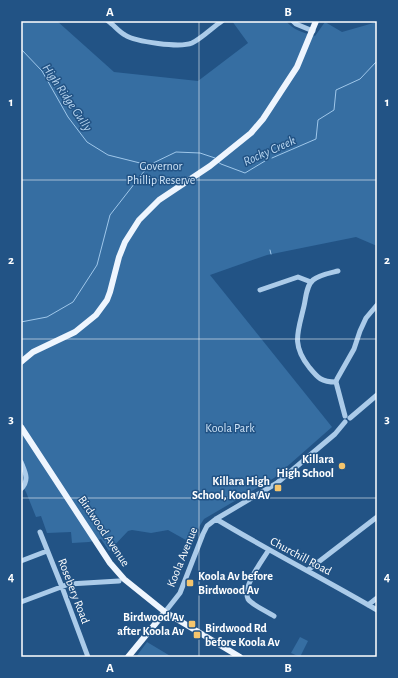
<svg xmlns="http://www.w3.org/2000/svg" width="398" height="678" viewBox="0 0 398 678" font-family="'Alegreya Sans',sans-serif">
<style>
.green{fill:#366ea2}
.lines{fill:none;stroke-linecap:round;stroke-linejoin:round}
.stream{stroke:#9fc7ea;stroke-width:1}
.minor{stroke:#abcbe9;stroke-width:5}
.major{stroke:#eef5fe;stroke-width:6}
.grid{fill:none;stroke:#fff;stroke-width:1;stroke-opacity:0.55}
.poi-dot{fill:#f5c56d;stroke:#225385;stroke-width:1.5}
.labels{text-anchor:middle;stroke-width:3;stroke-linejoin:round;paint-order:stroke}
.park-label{font-size:12px;fill:#cfe4f7;stroke:#225385}
.poi-label{font-size:12px;font-weight:bold;fill:#fff;stroke:#225385;text-anchor:end}
.street-label{font-size:12px;fill:#fff;stroke:#225385}
.water-label{font-size:13px;font-style:italic;fill:#b7d5f0;stroke:#225385}
.neatline{fill:none;stroke:#fff;stroke-width:1.5}
.grid-label{font-size:13px;text-anchor:middle;font-weight:bold;fill:#fff}
</style>
<rect width="100%" height="100%" fill="#225385"/>
<path class="green" d="M21 21H57L114 72 198 81 248 43 232 21H286C293 30 304 33 315 36L325 22 342 32 377 22V246L356 237 267 255 210 275 332 427 274 478 204 519 199 527 193 544 168 530 151 533 132 530 128 531 109 551 101 539 89 542 72 543 71 532 47 533 41 516 36 517 26 492 21 484Z
M300 637 308 641 300 657 291 653Z
M147 642 172 657H136Z"/>
<g class="lines">
<path class="stream" d="M21 49 42 71 68 117 87 142 108 155 148 165
M272 158 316 139 318 120 334 110 336 90 360 79 377 61
M218 162 221 164 245 173 265 161
M270 250 271 254
M21 322 47 317 73 302 97 265 110 215 149 165 176 152 200 153 215 158"/>
<path class="minor" d="M108 21C114 25 119 32 125 35 136 42 180 48 192 43 201 39 213 27 222 21
M293 21 296 24 313 31
M260 290 298 277 311 282
M336 382C321 382 318 378 309 367 291 344 298 332 304 306 306 298 306 286 313 280 319 275 330 273 338 271
M345 416 336 382 337 379 354 349 360 331 366 318 377 305
M350 418 377 395
M21 462C25 472 30 480 21 489
M216 519C269 551 324 579 377 610
M40 532 62 587 88 657
M268 551C262 561 242 587 248 599 252 605 268 612 274 616
M21 561 47 551
M308 570 377 517
M21 602 69 584 119 581
M368 605 377 598
M165 612 180 593 203 534 207 526 216 519 277 483 335 434 345 422"/>
<path class="major" d="M21 362 33 352 75 332 96 315 107 300 110 292 119 257 125 242 139 220 159 200 210 166 251 133 263 119 297 67 316 21
M21 427 110 563 124 579 165 612 240 657
M128 657 165 612"/>
</g>
<path class="grid" d="M199 21V657M21 180H377M21 339H377M21 498H377"/>
<g class="poi-dot">
<circle cx="342" cy="466" r="4"/>
<rect x="274" y="484" width="8" height="8" rx="2"/>
<rect x="186" y="579" width="8" height="8" rx="2"/>
<rect x="188" y="620" width="8" height="8" rx="2"/>
<rect x="193" y="631" width="8" height="8" rx="2"/>
</g>
<g class="labels">
<g class="park-label">
<text x="161" y="170">Governor<tspan x="161" dy="14">Phillip Reserve</tspan></text>
<text x="230" y="432">Koola Park</text>
</g>
<g class="poi-label">
<text x="334" y="463">Killara<tspan x="334" dy="14">High School</tspan></text>
<text x="270" y="485">Killara High<tspan x="270" dy="14">School, Koola Av</tspan></text>
<text x="198" y="580" text-anchor="start">Koola Av before<tspan x="198" dy="14">Birdwood Av</tspan></text>
<text x="184" y="621">Birdwood Av<tspan x="184" dy="14">after Koola Av</tspan></text>
<text x="205" y="632" text-anchor="start">Birdwood Rd<tspan x="205" dy="14">before Koola Av</tspan></text>
</g>
<g class="street-label">
<text transform="translate(104 531) rotate(56)" y="4">Birdwood Avenue</text>
<text transform="translate(301 556) rotate(28)" y="4">Churchill Road</text>
<text transform="translate(182 557) rotate(-68)" y="4">Koola Avenue</text>
<text transform="translate(74 591) rotate(69)" y="4">Rosebery Road</text>
</g>
<g class="water-label">
<text transform="translate(68 97) rotate(56)" y="5">High Ridge Gully</text>
<text transform="translate(269 150) rotate(-24)" y="5">Rocky Creek</text>
</g>
</g>
<rect width="398" height="678" fill="none" stroke="#225385" stroke-width="44"/>
<rect x="22" y="22" width="354" height="634" class="neatline"/>
<g class="grid-label">
<text x="110" y="16">A</text>
<text x="288" y="16">B</text>
<text x="11" y="106">1</text>
<text x="387" y="106">1</text>
<text x="11" y="264">2</text>
<text x="387" y="264">2</text>
<text x="11" y="423">3</text>
<text x="387" y="423">3</text>
<text x="11" y="581">4</text>
<text x="387" y="581">4</text>
<text x="110" y="672">A</text>
<text x="288" y="672">B</text>
</g>
</svg>
